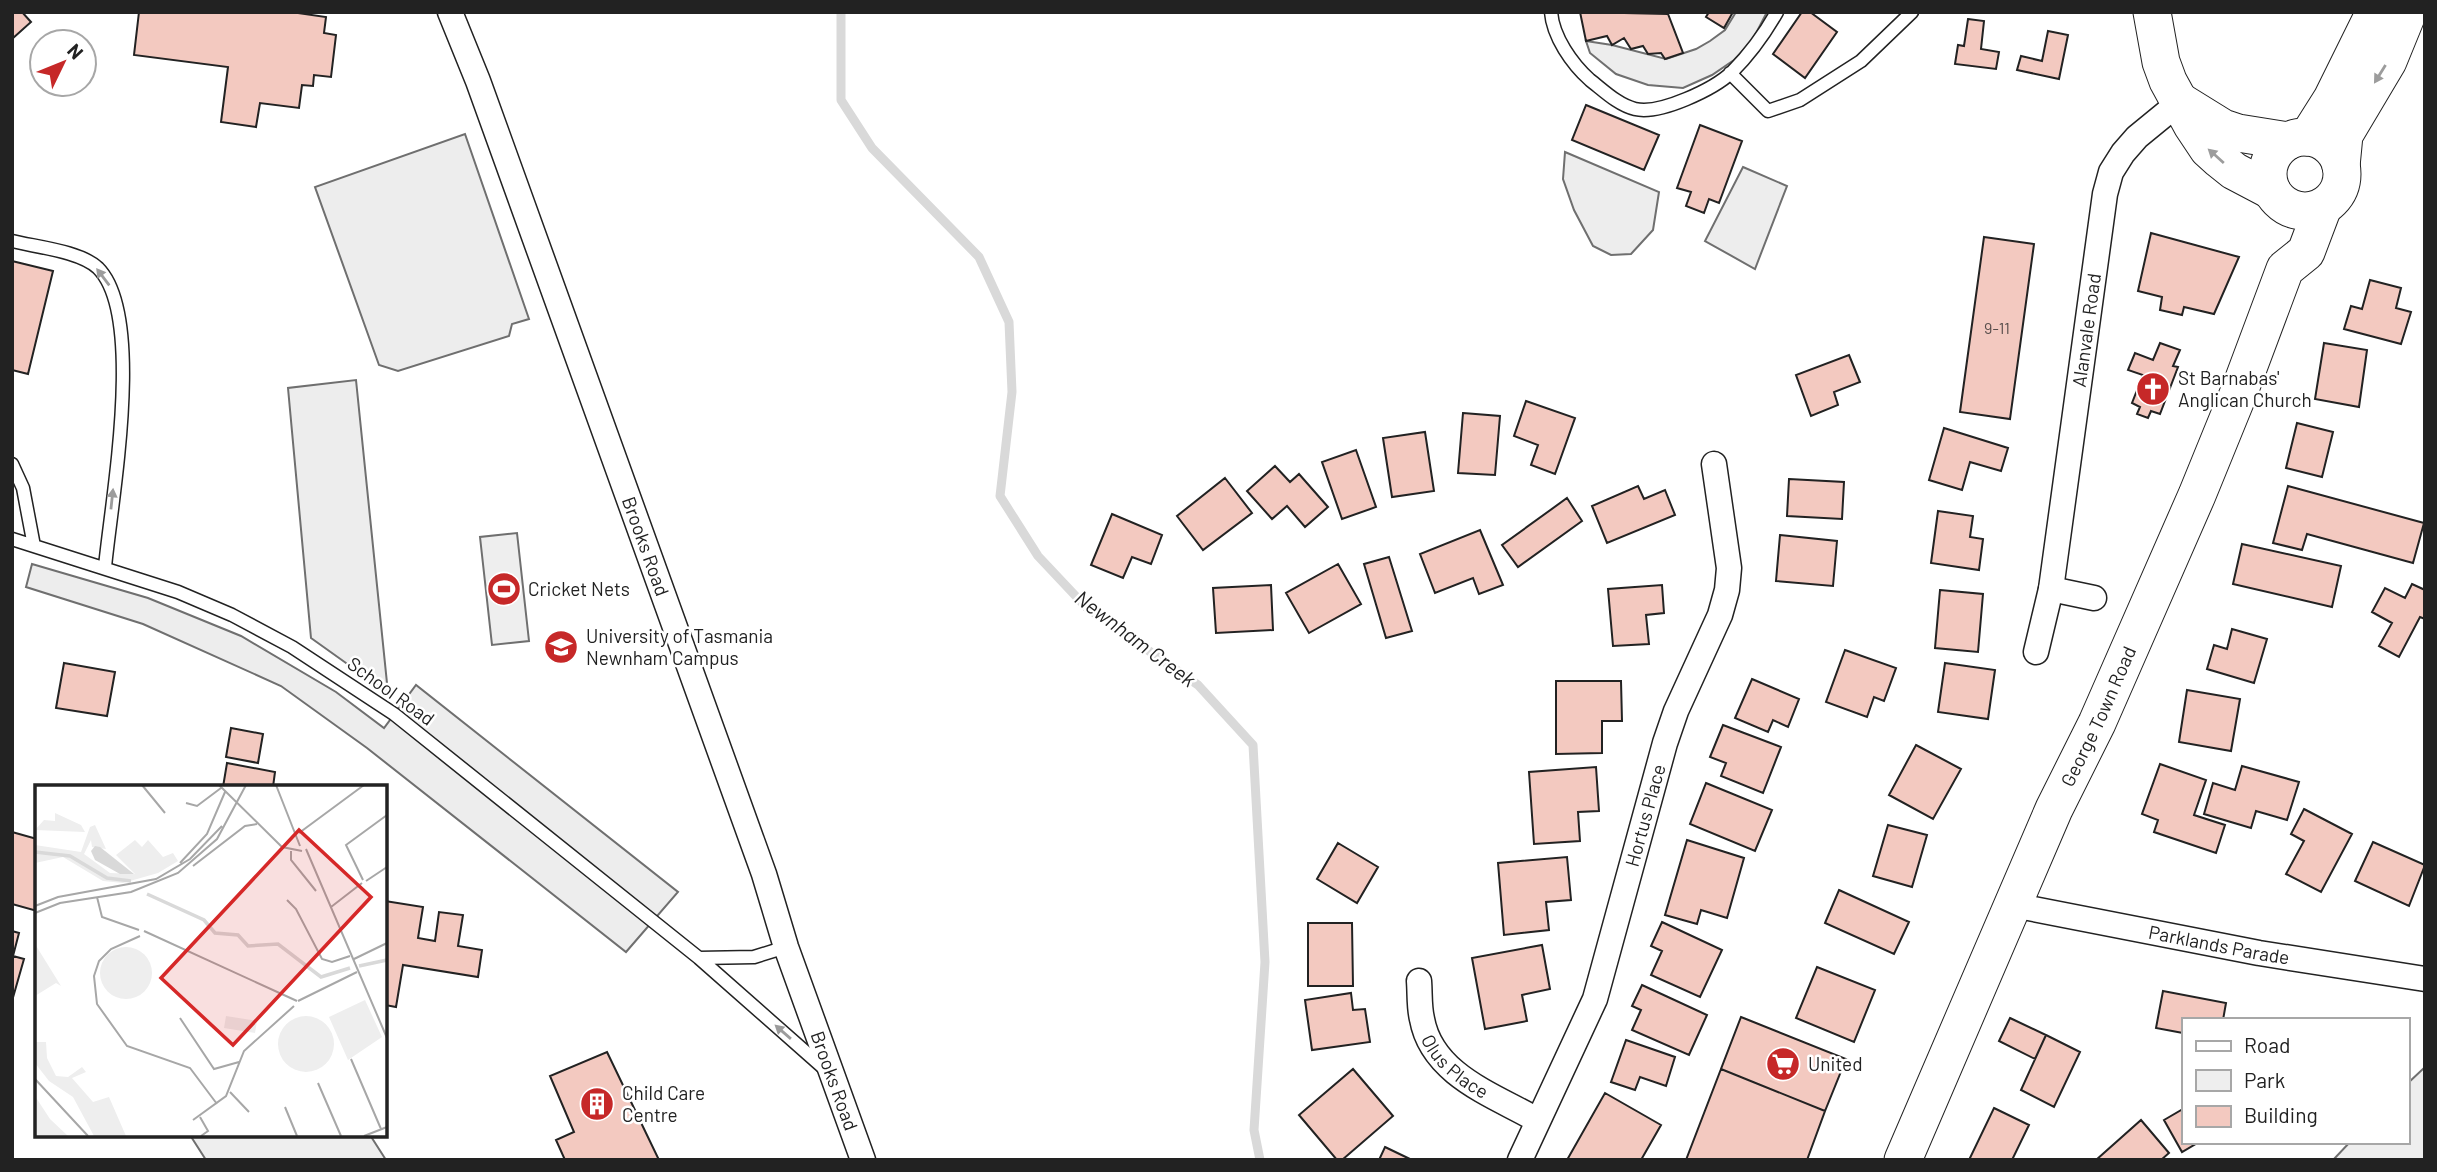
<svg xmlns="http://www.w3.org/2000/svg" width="2437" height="1172" viewBox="0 0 2437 1172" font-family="Barlow,sans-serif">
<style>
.green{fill:#eee;stroke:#6f6f6f;stroke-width:2}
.parking{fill:#ededed;stroke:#6f6f6f;stroke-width:2}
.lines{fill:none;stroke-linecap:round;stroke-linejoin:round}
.stream{stroke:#d9d9d9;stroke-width:9}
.building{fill:#f3c9c0;stroke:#222;stroke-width:2}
.lane-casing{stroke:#222;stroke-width:15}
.street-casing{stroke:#222;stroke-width:27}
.secondary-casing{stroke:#222;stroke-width:39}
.lane{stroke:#fff;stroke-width:12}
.street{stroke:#fff;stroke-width:24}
.secondary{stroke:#fff;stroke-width:37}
.oneway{fill:#9c9c9c}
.labels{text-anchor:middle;stroke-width:5;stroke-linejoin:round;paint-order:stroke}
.number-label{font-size:16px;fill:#564c4a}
.street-label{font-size:19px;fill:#222;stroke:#fff}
.poi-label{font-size:19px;fill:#222;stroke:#fff;text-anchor:start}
.water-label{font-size:21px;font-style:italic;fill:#222;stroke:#fff}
.inset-river{fill:none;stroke:#d9d9d9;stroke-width:3.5}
.inset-road{fill:none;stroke:#a7a7a7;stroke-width:2}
.view{fill:#d62828;fill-opacity:0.15;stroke:#d62828;stroke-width:3.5}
.inset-edge{fill:none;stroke:#222;stroke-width:3.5}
</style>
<rect width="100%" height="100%" fill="#fff"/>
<path class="green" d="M517 533 529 641 492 645 480 537Z
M2425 1067V1160H2333L2350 1142H2407V1084Z
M190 1135H370L386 1160H206Z"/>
<path class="parking" d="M1736 12H1767L1752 41 1734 60 1712 75 1683 88 1648 85 1616 74 1590 53 1586 41 1612 45 1666 59 1696 49 1710 41 1725 30Z
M465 134 529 319 512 324 509 336 398 371 379 365 315 187Z
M1565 152 1659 192 1653 230 1631 254 1611 255 1593 246 1574 210 1563 179Z
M1743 167 1787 186 1755 269 1705 241Z
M356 380 388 693 311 638 288 388Z
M32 564 148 598 241 636 336 692 384 728 416 685 678 892 626 952 367 748 281 686 143 624 26 587Z"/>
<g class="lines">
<path class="stream" d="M841 12V100L872 148 979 257 1009 322 1012 392 1000 496 1038 556 1086 607 1198 685 1253 745 1265 962 1254 1130 1260 1160"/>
</g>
<path class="building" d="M12 12H22L31 22 12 39Z
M139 12H291L326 17 324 33 336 35 331 77 314 75 313 86 302 85 299 108 260 103 256 127 221 122 228 67 134 55Z
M1580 12 1668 14 1683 53 1665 59 1661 53 1648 54 1643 46 1631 49 1624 38 1612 45 1607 36 1586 41Z
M1709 12H1733L1724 28 1706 17Z
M1802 12H1810L1837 32 1805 78 1773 54Z
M1968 19 1984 21 1981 49 1999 52 1996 69 1955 64 1958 45 1964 46Z
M2048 31 2068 35 2059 79 2017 70 2021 56 2042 61Z
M1586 105 1659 135 1644 170 1572 140Z
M1700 125 1742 141 1719 203 1709 199 1704 213 1686 206 1691 192 1677 188Z
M2151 233 2239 257 2214 314 2184 307 2182 315 2160 310 2162 297 2138 291Z
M1984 237 2034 244 2010 419 1960 412Z
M12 261 53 271 28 374 12 370Z
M2370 280 2401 288 2396 308 2411 312 2401 344 2344 329 2351 306 2362 309Z
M2160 343 2180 350 2173 366 2178 367 2160 414 2151 411 2148 418 2137 414 2140 407 2132 403 2143 375 2128 370 2135 353 2153 360Z
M2324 343 2367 350 2359 407 2315 399Z
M1849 355 1860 382 1834 392 1838 405 1811 416 1796 375Z
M1526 401 1575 418 1555 474 1531 465 1538 445 1514 436Z
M1463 413 1500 416 1495 475 1458 473Z
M2297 423 2333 432 2322 477 2286 468Z
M1944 428 2008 448 2001 471 1970 462 1962 490 1929 480Z
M1425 432 1434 491 1392 497 1383 438Z
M1356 450 1376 507 1342 519 1322 462Z
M1275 466 1290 482 1299 474 1328 507 1305 527 1287 506 1272 519 1247 491Z
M1225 478 1252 513 1203 550 1177 516Z
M1789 479 1844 482 1842 519 1787 516Z
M1638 486 1644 499 1665 490 1675 515 1607 543 1592 506Z
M2288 486 2424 523 2413 563 2307 534 2302 550 2273 543Z
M1567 498 1582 521 1518 567 1502 545Z
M1938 511 1973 516 1970 537 1983 539 1979 570 1931 563Z
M1112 514 1162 535 1151 564 1132 557 1123 578 1091 565Z
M1480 530 1503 585 1479 594 1473 578 1435 593 1420 554Z
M1780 535 1837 541 1833 586 1776 581Z
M2242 544 2341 566 2332 607 2233 584Z
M1389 557 1412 631 1386 638 1364 564Z
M1338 564 1361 604 1309 633 1286 593Z
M2412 584 2425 590V619L2420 617 2399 657 2379 646 2392 623 2372 612 2385 588 2405 598Z
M1271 585 1273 630 1216 633 1213 588Z
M1662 585 1664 613 1646 615 1649 644 1613 646 1608 589Z
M1940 590 1983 594 1978 652 1935 648Z
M2232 629 2267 639 2254 683 2207 669 2214 645 2227 649Z
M1845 650 1896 668 1884 701 1874 697 1867 717 1826 702Z
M64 663 115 672 107 716 56 708Z
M1945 663 1995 670 1988 719 1938 712Z
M1752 679 1799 699 1788 727 1773 720 1768 732 1735 718Z
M1556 681H1621L1622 721H1602V753L1556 754Z
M2187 690 2240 699 2231 751 2179 742Z
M1723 725 1781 747 1763 793 1721 776 1726 763 1710 757Z
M231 728 263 734 258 763 226 757Z
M1916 745 1961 769 1933 819 1889 795Z
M227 763 275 772 273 787H223Z
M2160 764 2206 780 2194 815 2225 825 2216 853 2154 832 2158 820 2142 814Z
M2242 766 2299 782 2287 820 2256 811 2251 828 2204 814 2213 783 2235 790Z
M1596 767 1599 811 1578 812 1580 841 1534 844 1529 772Z
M1706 783 1772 810 1755 851 1690 824Z
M2304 809 2352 834 2321 892 2286 874 2304 841 2291 834Z
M1888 825 1927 835 1912 887 1873 876Z
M12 832 37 839V911L12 904Z
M1687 840 1744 858 1727 918 1701 910 1697 924 1665 915Z
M2373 842 2425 865 2409 906 2355 881Z
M1338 843 1378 867 1357 903 1317 879Z
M1567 857 1571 900 1546 902 1549 930 1504 935 1498 863Z
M1839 890 1909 922 1894 954 1825 923Z
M385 901 423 907 418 938 435 941 439 912 463 915 458 946 482 950 478 977 403 965 396 1007 385 1005Z
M1662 922 1722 950 1700 997 1651 975 1662 951 1651 946Z
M1308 923H1352L1353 986H1308Z
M12 931 19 933 13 956 24 959 12 1001Z
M1542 945 1550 989 1522 995 1527 1021 1485 1029 1472 958Z
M1817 967 1875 990 1854 1042 1796 1018Z
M1642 985 1707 1015 1689 1055 1632 1030 1641 1010 1632 1006Z
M2163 991 2226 1003 2223 1020H2183V1033L2156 1028Z
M1351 993 1353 1010 1365 1009 1370 1042 1312 1050 1305 1000Z
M1741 1017 1846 1059 1825 1111 1721 1069Z
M2010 1018 2046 1035 2035 1059 1999 1041Z
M2046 1035 2080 1052 2054 1107 2021 1090Z
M1626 1040 1675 1057 1666 1086 1640 1077 1635 1090 1611 1082Z
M607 1052 659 1160H565L556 1140 574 1132 550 1076Z
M1353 1069 1393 1116 1342 1160H1337L1299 1115Z
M1721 1069 1825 1111 1807 1160H1686Z
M1605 1093 1661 1125 1641 1160H1567Z
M1994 1108 2029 1125 2012 1160H1969Z
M2183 1109V1142H2199L2182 1152 2164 1120Z
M2141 1120 2169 1153 2161 1160H2096Z
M1385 1147 1412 1160H1379Z"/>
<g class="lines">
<g class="lane-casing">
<path id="lane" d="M1551 12C1553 37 1572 64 1590 80 1603 90 1618 105 1635 109 1660 115 1714 89 1732 72 1749 55 1765 33 1777 12
M1730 73 1768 111 1800 100 1861 61 1912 12
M12 241C36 247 80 251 98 268 146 316 111 502 105 567
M12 464 23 488 34 546
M12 539 178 592 232 615 292 647 394 714 699 958 754 957 786 947
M699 958 826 1070"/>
</g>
<g class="street-casing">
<g id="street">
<path id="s1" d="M450 12 478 81 764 874 786 947 863 1160"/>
<path d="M2051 589 2094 598"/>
<path id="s2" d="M2036 652 2051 589 2105 194 2111 172 2123 153 2137 137 2181 101"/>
<path id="s3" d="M2013 905 2259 953 2425 979"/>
<path id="s4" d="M1419 981C1420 994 1419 1007 1422 1019 1432 1075 1494 1095 1537 1120"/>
<path id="s5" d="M1520 1160 1595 999 1665 743 1676 711 1720 615 1727 590 1729 568 1714 464"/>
</g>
</g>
<g class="secondary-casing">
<g id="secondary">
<path d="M2152 12 2161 62 2168 81 2192 125 2208 149 2219 159 2234 171 2272 191"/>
<path d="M2181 102 2223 128 2238 133 2288 141"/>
<path d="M2308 137 2332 99 2375 12"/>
<circle cx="2305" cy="174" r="37"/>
<path d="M2341 166 2344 135 2388 61 2408 12"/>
<path id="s6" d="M1903 1160 2054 809 2097 723 2197 495 2239 392 2285 269 2306 252 2323 207"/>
</g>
</g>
<use href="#lane" class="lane"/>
<use href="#street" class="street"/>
<use href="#secondary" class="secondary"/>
</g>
<defs><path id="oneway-solid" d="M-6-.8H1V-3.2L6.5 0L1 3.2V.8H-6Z" transform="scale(1.75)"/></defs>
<g class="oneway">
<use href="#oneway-solid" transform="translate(2380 74) rotate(122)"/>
<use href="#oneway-solid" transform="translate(2216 156) rotate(-138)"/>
<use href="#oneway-solid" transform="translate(103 277) rotate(-127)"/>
<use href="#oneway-solid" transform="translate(112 499) rotate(-84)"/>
<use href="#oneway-solid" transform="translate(783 1032) rotate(-139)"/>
</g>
<defs>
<g id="church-disc" transform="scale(1.75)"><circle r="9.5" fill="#c62828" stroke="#fff"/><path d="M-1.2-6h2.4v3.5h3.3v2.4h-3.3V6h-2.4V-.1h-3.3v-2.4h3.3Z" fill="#fff"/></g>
<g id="stadium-disc" transform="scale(1.75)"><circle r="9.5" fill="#c62828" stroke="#fff"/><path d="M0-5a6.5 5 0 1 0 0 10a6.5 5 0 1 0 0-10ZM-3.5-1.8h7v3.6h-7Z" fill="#fff"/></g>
<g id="university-disc" transform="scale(1.75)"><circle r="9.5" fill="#c62828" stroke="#fff"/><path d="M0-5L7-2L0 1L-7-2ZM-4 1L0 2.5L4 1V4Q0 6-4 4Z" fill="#fff"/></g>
<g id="supermarket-disc" transform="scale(1.75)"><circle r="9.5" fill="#c62828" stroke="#fff"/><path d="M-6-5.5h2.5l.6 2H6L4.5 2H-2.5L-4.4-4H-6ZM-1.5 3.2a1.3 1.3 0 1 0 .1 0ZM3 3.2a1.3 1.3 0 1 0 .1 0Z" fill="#fff"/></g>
<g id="building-disc" transform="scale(1.75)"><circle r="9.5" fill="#c62828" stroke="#fff"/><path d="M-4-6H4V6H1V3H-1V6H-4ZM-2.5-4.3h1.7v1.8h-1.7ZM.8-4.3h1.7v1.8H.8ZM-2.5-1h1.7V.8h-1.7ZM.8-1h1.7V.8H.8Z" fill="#fff"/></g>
</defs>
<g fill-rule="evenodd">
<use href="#church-disc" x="2153" y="389"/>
<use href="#stadium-disc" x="504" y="589"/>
<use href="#university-disc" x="561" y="647"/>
<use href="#supermarket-disc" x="1783" y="1064"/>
<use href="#building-disc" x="597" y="1104"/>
</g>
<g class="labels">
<g class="number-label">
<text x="1997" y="334">9-11</text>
</g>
<g class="street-label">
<text dy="7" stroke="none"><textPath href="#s2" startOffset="326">Alanvale Road</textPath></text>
<text dy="7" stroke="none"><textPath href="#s1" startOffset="569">Brooks Road</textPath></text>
<text transform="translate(391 691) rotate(36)" y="7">School Road</text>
<text dy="7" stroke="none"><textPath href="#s6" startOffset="485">George Town Road</textPath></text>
<text dy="7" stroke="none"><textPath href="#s5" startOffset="368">Hortus Place</textPath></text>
<text dy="7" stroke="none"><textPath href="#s3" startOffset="210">Parklands Parade</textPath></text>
<text dy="7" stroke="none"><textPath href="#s4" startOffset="98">Olus Place</textPath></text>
<text dy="7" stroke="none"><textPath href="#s1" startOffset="1136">Brooks Road</textPath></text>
</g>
<g class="poi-label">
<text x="2178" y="385">St Barnabas'<tspan x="2178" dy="22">Anglican Church</tspan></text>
<text x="528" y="596">Cricket Nets</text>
<text x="586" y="643">University of Tasmania<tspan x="586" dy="22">Newnham Campus</tspan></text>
<text x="1808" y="1071">United</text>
<text x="622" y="1100">Child Care<tspan x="622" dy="22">Centre</tspan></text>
</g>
<g class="water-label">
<text transform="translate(1135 639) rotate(37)" y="7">Newnham Creek</text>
</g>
</g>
<g transform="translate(35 785)">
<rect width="352" height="352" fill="#fff"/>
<path d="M20 28 46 40 50 47 0 45 9 35 20 36ZM60 40 71 64 57 62 56 55 49 69 75 88 100 89 81 70 100 55 107 62 113 55 128 72 138 68 143 76 123 88 88 98 68 96 28 72 0 78V60L46 67 55 42ZM0 159 26 201 21 198 0 211ZM65 188a26 26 0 1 1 52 0a26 26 0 1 1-52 0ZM330 215 347 252 313 275 294 232ZM243 259a28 28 0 1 1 56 0a28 28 0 1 1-56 0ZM191 231 222 236 220 248 189 243ZM0 257H11L12 273 21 291 33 292 47 282 51 287 37 293 58 317 74 312 91 351H59L38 312 14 296 0 278ZM0 311 15 334 33 351H0Z" fill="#eee"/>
<path d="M60 61 65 62 99 89H85L60 75 56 66Z" fill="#d9d9d9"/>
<path class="inset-river" d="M0 67 35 71 72 93 96 96M112 109 169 135 180 148 203 150 213 161 243 159 286 192 315 183M324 181 352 175"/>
<path class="inset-road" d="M107 0 130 28M184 0 247 62 267 66M241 0 265 61M151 18 162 21 186 3M264 48 329 0M271 64 352 253M256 66V75L281 106M145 78 172 49 190 7M158 81 210 41 222 39M328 95 311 60 352 30M331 96 352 82M62 112 67 132 104 145M252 115 261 124 287 174 297 177 315 171M0 121 23 112 121 94 155 74 187 41M296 122 327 98M0 128 25 118 96 107 143 88 182 54 211 0M109 146 262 216M105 151 76 164 64 176 59 191 62 219 92 261 155 283 182 319M319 174 352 158M263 216 322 187M145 233 179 284 204 277M316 274 346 344M0 294 53 351M283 298 306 351M195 307 214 327M250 322 262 351M165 332 173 346 166 351M158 335 191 311 209 266 259 221M329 351 352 342"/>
<path class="view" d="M264 45 336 112 198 260 126 193Z"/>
<rect width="352" height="352" class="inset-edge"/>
</g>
<rect width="2437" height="1172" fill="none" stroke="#222222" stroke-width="28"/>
<rect x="2182" y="1018" width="228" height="126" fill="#ffffff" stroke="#a7a7a7" stroke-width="2"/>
<rect x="2196" y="1041" width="35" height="10" fill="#ffffff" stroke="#a7a7a7" stroke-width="2"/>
<text x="2244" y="1053" font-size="21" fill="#222222">Road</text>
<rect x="2196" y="1070" width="35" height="21" fill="#eeeeee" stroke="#a7a7a7" stroke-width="2"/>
<text x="2244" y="1088" font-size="21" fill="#222222">Park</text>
<rect x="2196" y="1106" width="35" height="21" fill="#f3c9c0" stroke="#a7a7a7" stroke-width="2"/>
<text x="2244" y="1123" font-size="21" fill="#222222">Building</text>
<g transform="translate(63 63) rotate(47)"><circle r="33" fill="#ffffff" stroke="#a7a7a7" stroke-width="2"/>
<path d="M0-5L12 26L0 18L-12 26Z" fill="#c62828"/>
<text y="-10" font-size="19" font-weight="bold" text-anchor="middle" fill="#222222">N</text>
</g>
</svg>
